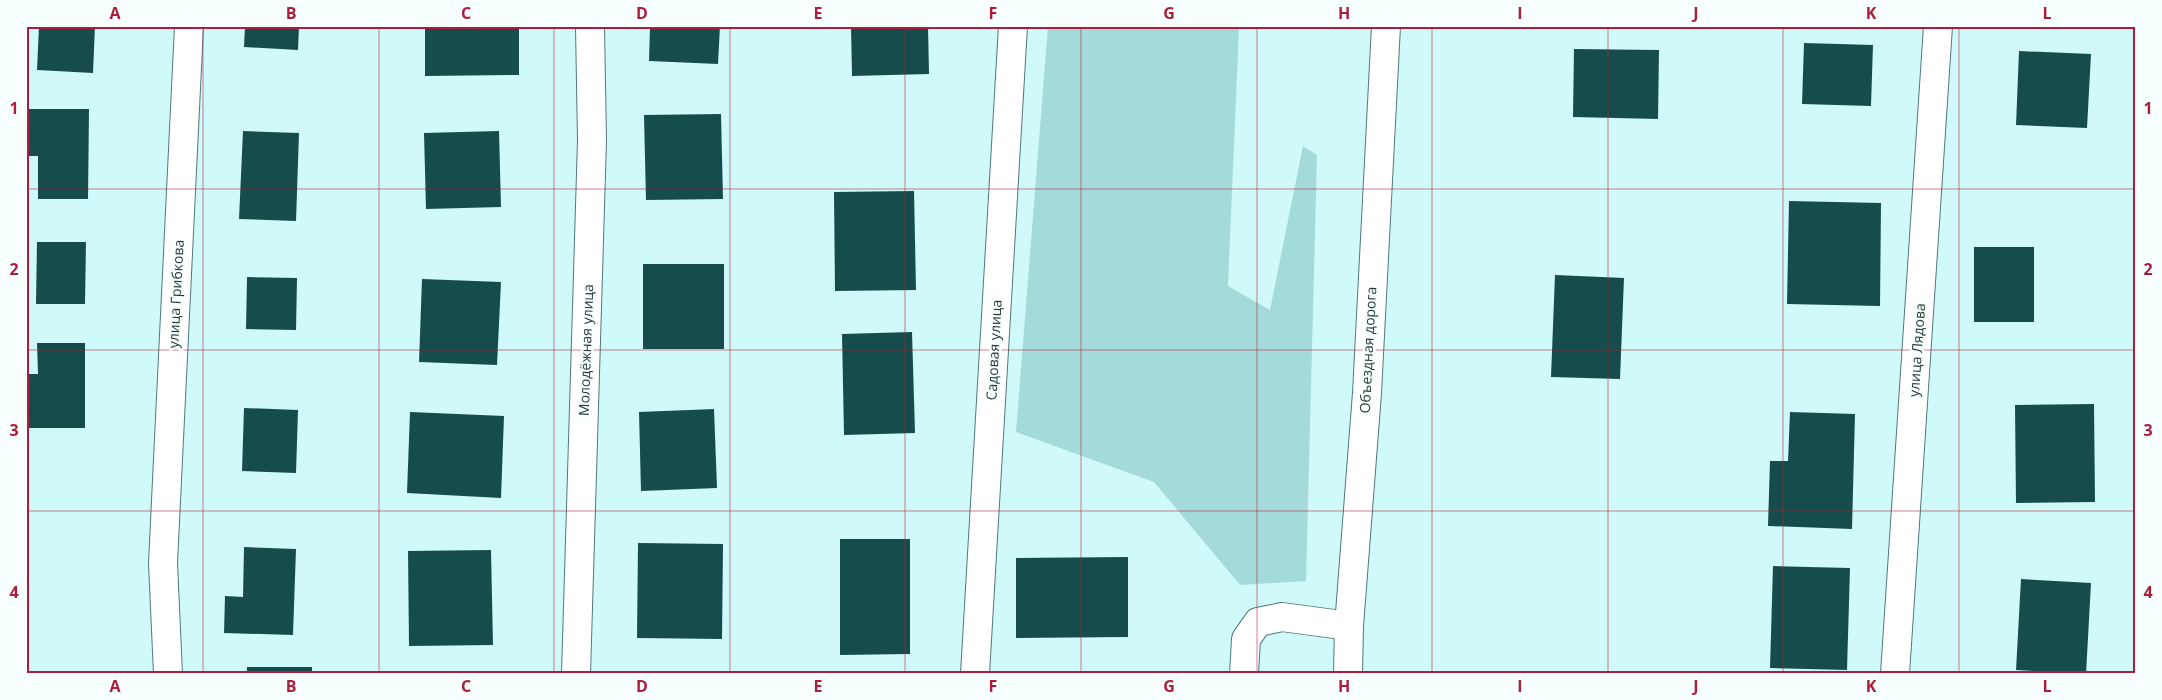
<svg xmlns="http://www.w3.org/2000/svg" width="2162" height="700" viewBox="0 0 2162 700" font-family="'Open Sans',sans-serif">
<style>
.green{fill:#a5dada}
.building{fill:#174c4d}
.lines{fill:none;stroke-linecap:round;stroke-linejoin:round}
.minor-casing{stroke:#527878;stroke-width:30}
.major-casing{stroke:#527878;stroke-width:30}
.minor{stroke:#fff;stroke-width:28}
.major{stroke:#fff;stroke-width:28}
.grid{fill:none;stroke:#af1b3b;stroke-width:1;stroke-opacity:0.55}
.labels{text-anchor:middle;stroke-width:5;stroke-linejoin:round;paint-order:stroke}
.street-label{font-size:14px;fill:#283939;stroke:#f7ffff}
.neatline{fill:none;stroke:#af1b3b;stroke-width:2}
.grid-label{font-size:16px;text-anchor:middle;font-weight:bold;fill:#af1b3b}
</style>
<rect width="100%" height="100%" fill="#d0f9f9"/>
<path class="green" d="M1048 26H1239L1228 286 1270 310 1303 146 1317 155 1306 581 1240 585 1154 482 1016 432Z"/>
<path class="building" d="M39 26H95L93 73 37 70Z
M245 26H299L298 50 244 47Z
M425 26H519V75L425 76Z
M650 26H720L718 64 649 61Z
M851 26H928L929 74 852 76Z
M1804 43 1873 45 1871 106 1802 104Z
M1574 49 1659 50 1658 119 1573 117Z
M2019 51 2091 54 2087 128 2016 125Z
M26 109H89L88 199H38V156H26Z
M721 114 723 199 646 200 644 115Z
M243 131 299 133 296 221 239 219Z
M499 131 501 207 426 209 424 133Z
M914 191 916 290 835 291 834 192Z
M1789 201 1881 203 1880 306 1787 304Z
M37 242H86L85 304H36Z
M1974 247H2034V322H1974Z
M643 264H724V349H643Z
M1555 275 1624 278 1620 379 1551 377Z
M247 277 297 278 296 330 246 329Z
M422 279 501 282 497 365 419 362Z
M912 332 915 433 844 435 842 334Z
M37 343H85V428H26V374H38Z
M2094 404 2095 502 2016 503 2015 405Z
M244 408 298 410 296 473 242 471Z
M714 409 717 488 641 491 639 412Z
M410 412 504 416 501 498 407 493Z
M1790 412 1855 414 1852 529 1768 526 1770 461H1788Z
M840 539H910V654L840 655Z
M638 543 723 544 722 639 637 638Z
M244 547 296 549 293 635 224 633 225 596 243 597Z
M491 550 493 645 409 646 408 551Z
M1128 557V637L1016 638V558Z
M1773 566 1850 568 1847 670 1770 668Z
M2021 579 2091 583 2086 674 2016 670Z
M247 667H312V674H247Z"/>
<g class="lines">
<g class="minor-casing">
<path id="minor" d="M168 674 163 563 189 26
M576 674 592 140 590 26
M975 674 1013 26
M1244 674 1246 639 1258 622 1282 617 1349 626
M1895 674 1938 26"/>
</g>
<g class="major-casing">
<path id="major" d="M1348 674 1349 626 1367 393 1386 26"/>
</g>
<use href="#minor" class="minor"/>
<use href="#major" class="major"/>
</g>
<path class="grid" d="M203 26V674M379 26V674M554 26V674M730 26V674M905 26V674M1081 26V674M1257 26V674M1432 26V674M1608 26V674M1783 26V674M1959 26V674M26 189H2136M26 350H2136M26 511H2136"/>
<g class="labels">
<g class="street-label">
<text transform="translate(176 294) rotate(-87)" y="5">улица Грибкова</text>
<text transform="translate(586 350) rotate(-88)" y="5">Молодёжная улица</text>
<text transform="translate(994 350) rotate(-87)" y="5">Садовая улица</text>
<text transform="translate(1368 350) rotate(-87)" y="5">Объездная дорога</text>
<text transform="translate(1917 350) rotate(-86)" y="5">улица Лядова</text>
</g>
</g>
<rect width="2162" height="700" fill="none" stroke="#f7ffff" stroke-width="55"/>
<rect x="28" y="28" width="2106" height="644" class="neatline"/>
<g class="grid-label">
<text x="115" y="19">A</text>
<text x="291" y="19">B</text>
<text x="466" y="19">C</text>
<text x="642" y="19">D</text>
<text x="818" y="19">E</text>
<text x="993" y="19">F</text>
<text x="1169" y="19">G</text>
<text x="1344" y="19">H</text>
<text x="1520" y="19">I</text>
<text x="1696" y="19">J</text>
<text x="1871" y="19">K</text>
<text x="2047" y="19">L</text>
<text x="14" y="114">1</text>
<text x="2148" y="114">1</text>
<text x="14" y="275">2</text>
<text x="2148" y="275">2</text>
<text x="14" y="436">3</text>
<text x="2148" y="436">3</text>
<text x="14" y="598">4</text>
<text x="2148" y="598">4</text>
<text x="115" y="692">A</text>
<text x="291" y="692">B</text>
<text x="466" y="692">C</text>
<text x="642" y="692">D</text>
<text x="818" y="692">E</text>
<text x="993" y="692">F</text>
<text x="1169" y="692">G</text>
<text x="1344" y="692">H</text>
<text x="1520" y="692">I</text>
<text x="1696" y="692">J</text>
<text x="1871" y="692">K</text>
<text x="2047" y="692">L</text>
</g>
</svg>
